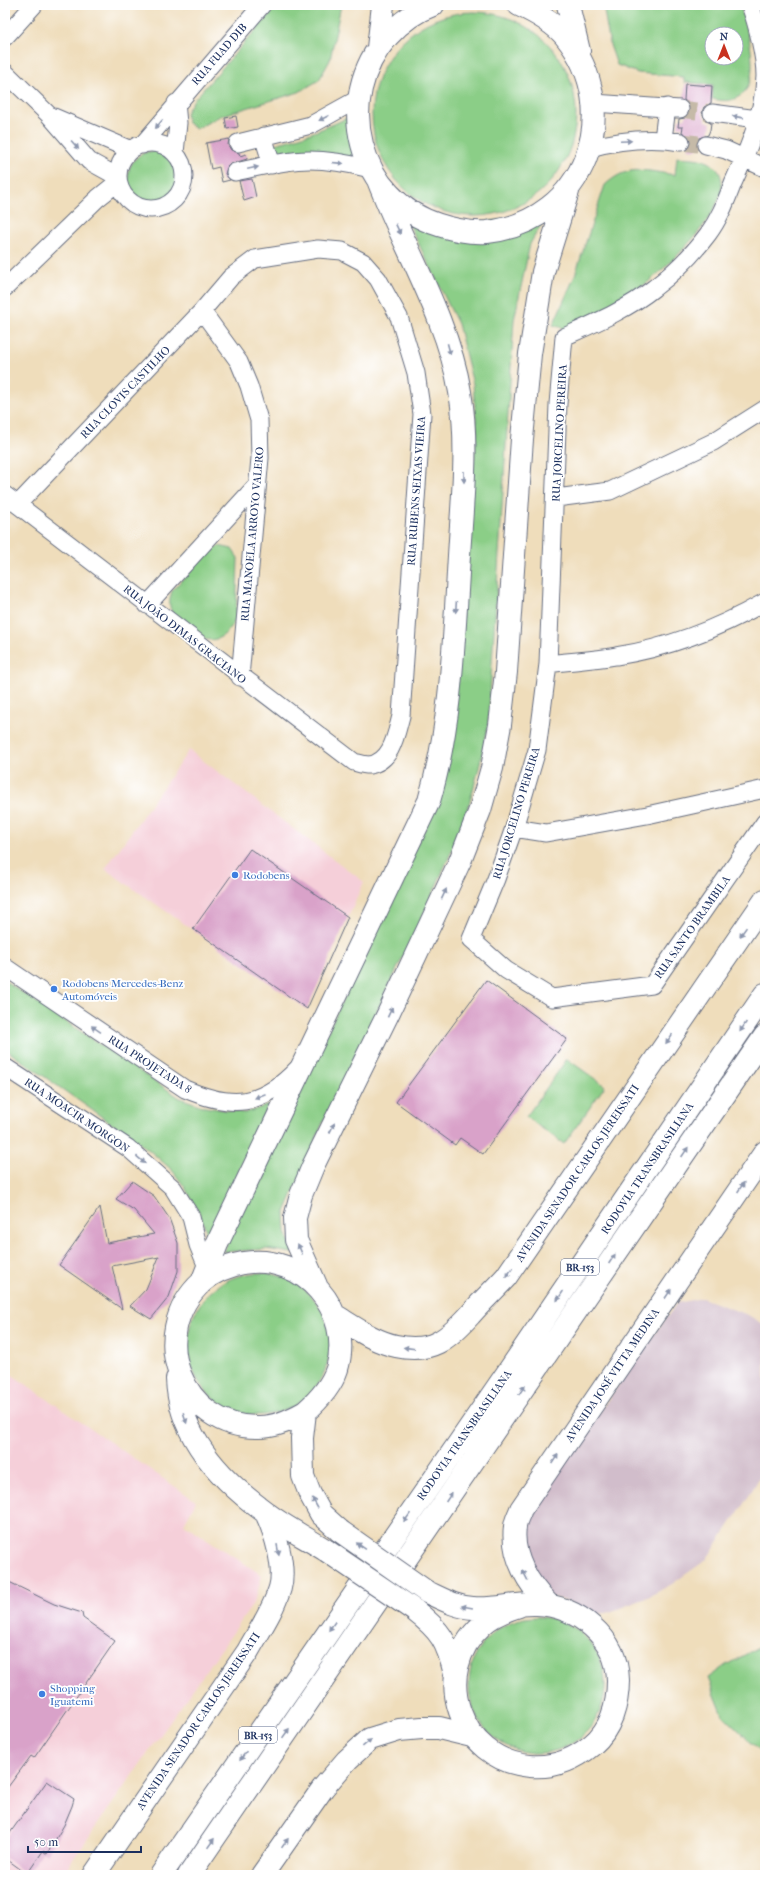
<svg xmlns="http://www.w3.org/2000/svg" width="770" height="1880" viewBox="0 0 770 1880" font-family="'IM FELL French Canon',serif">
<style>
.built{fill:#f5cfd9}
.industrial{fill:#d1bdcb}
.green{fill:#8bce87;stroke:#537e72;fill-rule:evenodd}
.building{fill:#d9a2c9}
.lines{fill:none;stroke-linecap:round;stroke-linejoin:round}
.minor-tunnel{stroke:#c5baa8;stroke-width:17;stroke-dasharray:17 8;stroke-linecap:butt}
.minor-casing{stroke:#656c7f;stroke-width:19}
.tertiary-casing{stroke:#656c7f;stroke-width:24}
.primary-casing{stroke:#656c7f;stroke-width:24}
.motorway-casing{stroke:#656c7f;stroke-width:24}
.minor{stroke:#fff;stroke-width:17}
.tertiary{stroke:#fff;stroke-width:22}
.primary{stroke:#fff;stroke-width:22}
.motorway{stroke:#fff;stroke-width:22}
.primary-bridge-casing{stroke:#656c7f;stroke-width:24;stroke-linecap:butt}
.primary-bridge{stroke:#fff;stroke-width:22}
.oneway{fill:#8d97ae}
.shop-dot{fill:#3f7fe0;stroke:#fff;stroke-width:1.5}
.labels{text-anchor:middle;stroke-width:3.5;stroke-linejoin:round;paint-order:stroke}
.shield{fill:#fff;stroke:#5f6d8e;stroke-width:1}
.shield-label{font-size:10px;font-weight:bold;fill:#1b2f5e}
.street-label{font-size:11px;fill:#1b2f5e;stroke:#fff}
.shop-label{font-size:11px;fill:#366cbe;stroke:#fff;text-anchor:start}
</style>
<rect width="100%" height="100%" fill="#fff"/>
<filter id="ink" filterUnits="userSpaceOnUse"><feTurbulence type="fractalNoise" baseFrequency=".025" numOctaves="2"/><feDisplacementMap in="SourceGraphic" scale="8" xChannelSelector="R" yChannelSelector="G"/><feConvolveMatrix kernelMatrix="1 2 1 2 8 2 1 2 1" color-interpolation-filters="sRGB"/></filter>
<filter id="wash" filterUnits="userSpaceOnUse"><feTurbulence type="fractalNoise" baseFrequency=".012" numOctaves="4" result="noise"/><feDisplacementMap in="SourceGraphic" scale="16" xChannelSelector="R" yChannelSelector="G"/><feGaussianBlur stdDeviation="0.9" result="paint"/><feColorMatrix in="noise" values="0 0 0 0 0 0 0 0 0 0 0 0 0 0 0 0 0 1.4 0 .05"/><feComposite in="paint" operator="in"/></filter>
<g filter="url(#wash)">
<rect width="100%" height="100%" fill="#efddbb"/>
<path class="built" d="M189 750 364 882 307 1009 105 869Z
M5 1370 196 1501 184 1524 262 1575 257 1594 251 1607 62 1875H5Z"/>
<path class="industrial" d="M702 1298 748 1315 765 1325V1468L747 1499 706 1560 672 1584 644 1599 607 1613 595 1614 566 1601 550 1596 539 1583 523 1543 527 1514 677 1303Z"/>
<path class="green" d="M278 5H341L330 60 319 80 299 92 220 116 196 129 188 123 186 113 193 101Z
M603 5H740C747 28 766 88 734 99 727 102 719 100 712 99L713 85 684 82V77L638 73 617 65 610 45ZM712 34H736V58H712Z
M372 114a102 102 0 1 1 204 0a102 102 0 1 1-204 0Z
M353 115V161L276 156 272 150 275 144C303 137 327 128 353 115Z
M128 177a26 26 0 1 1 52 0a26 26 0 1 1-52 0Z
M677 157C689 158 703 157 713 165 748 194 669 265 648 282 623 302 594 315 565 329L553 325 574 278 605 185C629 163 646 171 675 175Z
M546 216 530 244 514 320 488 725 479 768 464 823 425 911 324 1120 285 1212 286 1232 293 1253 266 1249 223 1252 429 818 464 563 477 431 473 384 458 324 406 218 424 227Z
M219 546 232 549 238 558 236 617C232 630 218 645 203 638 197 634 191 628 186 624 181 621 174 617 172 612 168 605 170 598 172 591L206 552Z
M5 981 180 1098 205 1107 245 1113 268 1105 209 1239 199 1212 184 1186 172 1170 149 1150 5 1049Z
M567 1059 605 1086 564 1144 526 1117Z
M188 1344a71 71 0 1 1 142 0a71 71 0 1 1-142 0Z
M469 1685a68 68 0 1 1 136 0a68 68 0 1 1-136 0Z
M765 1644V1756L723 1715 708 1678 726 1665Z"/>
<g id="blocks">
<path class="building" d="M685 84 712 86 711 103 704 107 702 112 706 121 711 123 710 130 708 135 699 138 696 143 697 150 688 149 691 144 690 138 682 132 683 127H678L679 119 685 118 690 110 689 104 684 100Z
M236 116 238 127 227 129 225 118Z
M229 139 228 145 231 150 239 153 240 156 246 154 247 159 228 165 225 174 230 180 222 182 219 167 211 169 206 143Z
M252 179 256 197 244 201 239 181Z
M250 849 348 917 307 1009 193 929Z
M486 980 567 1039 483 1154 460 1138 455 1145 396 1102Z
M132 1181 154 1196 169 1218 178 1243V1271L169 1297 151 1319 130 1306 146 1289 159 1257 112 1266 122 1309 59 1265 100 1207 107 1243 154 1234 134 1210 116 1199Z
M5 1580 54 1604 82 1613 83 1618 115 1641 34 1758 31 1756 5 1791Z
M47 1781 74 1799 72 1806 64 1825 47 1854 43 1851 27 1874 5 1858V1840Z"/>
</g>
</g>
<g filter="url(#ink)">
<use href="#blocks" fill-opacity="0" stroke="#656c7f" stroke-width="1"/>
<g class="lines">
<path class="minor-tunnel" d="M680 109 712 113
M681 142 706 145"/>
<g class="minor-casing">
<path id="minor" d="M750 5C757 24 765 56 765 76 764 113 748 150 733 183 726 201 720 218 708 234 693 254 674 273 654 288 628 309 595 323 564 337L558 404 548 664 537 750 514 828 496 879 471 939 506 970 552 998 652 985 765 822
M5 37 34 5
M5 72 49 115 89 161 118 177
M594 103 680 109
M712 113 765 120
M54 117 131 150
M263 136 272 165
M663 139 667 107
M238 143 311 125 358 99
M118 176a33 33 0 1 1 66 0a33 33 0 1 1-66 0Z
M142 145 262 5
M706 145 726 150 765 168
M590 148C620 140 650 137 681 142
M175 153 178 123 176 103
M235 172C259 167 285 160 309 160 330 160 351 164 371 169
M5 288 98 198 118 182
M202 311 239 362 249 386 259 420 260 458 240 677
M5 495 354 762C358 763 364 765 369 765 392 762 396 734 401 716L422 414 416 373 399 317 378 279 363 262 342 251 318 249 255 259 231 277 202 311 18 504
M556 498 610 491 713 442 765 409
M147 605 256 486
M548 664C571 661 594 660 616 656 668 648 719 628 765 602
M514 828 546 833 647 815 765 789
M5 967 185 1089C232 1109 261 1107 297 1069
M5 1067 128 1148 173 1188 191 1217 198 1245 207 1267"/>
</g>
<g class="tertiary-casing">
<path id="tertiary" d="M262 1875 323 1788 347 1760 370 1739 399 1730 422 1728H439L472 1736"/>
</g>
<g class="primary-casing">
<path id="primary" d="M433 5C416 11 400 23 388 36 332 99 358 200 439 225 454 230 471 233 487 232 585 221 626 111 565 36 553 22 536 13 519 5
M568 5 579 51
M378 48 383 5
M202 1282 217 1244 429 801C452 722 454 638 459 556 462 503 469 445 460 392 448 319 405 250 378 180
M316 1285 296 1240 295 1218 301 1195 313 1166 388 1014 460 861 480 810 492 768 500 725 506 672 522 439 530 354 543 272 569 188
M336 1316C354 1327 375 1342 396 1346 431 1354 448 1339 470 1315 481 1302 494 1290 506 1277L765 900
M177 1379C179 1435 221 1480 265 1512 284 1527 307 1538 327 1551
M305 1412C291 1420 276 1427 259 1427 182 1429 145 1334 202 1282 213 1272 228 1266 243 1263 303 1252 354 1311 337 1369 331 1387 319 1400 305 1412L302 1438 303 1476 310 1494 321 1514 340 1531
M427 1592C442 1599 456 1607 473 1608 494 1610 515 1603 537 1604 577 1606 617 1637 618 1680 618 1704 611 1729 592 1745 574 1760 553 1768 530 1766 460 1760 429 1673 482 1625 492 1615 506 1610 519 1606
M549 1605C529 1585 511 1557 515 1527 515 1521 519 1515 521 1509L765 1152
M414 1610C441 1631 447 1641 455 1674
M94 1875 248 1651C259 1631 273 1611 280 1588 286 1567 275 1532 266 1513"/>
</g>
<g class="motorway-casing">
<path id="motorway" d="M161 1875 512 1366 765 994
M189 1875 765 1036"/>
</g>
<use href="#minor" class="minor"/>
<use href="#tertiary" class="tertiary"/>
<use href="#primary" class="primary"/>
<use href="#motorway" class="motorway"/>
<g class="primary-bridge-casing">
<path id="primary-bridge" d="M340 1531 427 1592
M327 1551 414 1610"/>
</g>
<use href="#primary-bridge" class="primary-bridge"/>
</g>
<defs><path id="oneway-solid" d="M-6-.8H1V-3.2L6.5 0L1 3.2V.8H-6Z"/></defs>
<g class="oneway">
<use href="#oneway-solid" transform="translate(738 117) rotate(-172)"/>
<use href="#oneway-solid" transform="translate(324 118) rotate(153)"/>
<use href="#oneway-solid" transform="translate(159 124) rotate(130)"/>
<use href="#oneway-solid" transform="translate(626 141) rotate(-3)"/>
<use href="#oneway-solid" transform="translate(75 145) rotate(49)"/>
<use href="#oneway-solid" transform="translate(338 163) rotate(5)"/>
<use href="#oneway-solid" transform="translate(253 168) rotate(-12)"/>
<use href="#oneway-solid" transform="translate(398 229) rotate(65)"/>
<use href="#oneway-solid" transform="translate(449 349) rotate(75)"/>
<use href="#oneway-solid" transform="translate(464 477) rotate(90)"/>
<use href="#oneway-solid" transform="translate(456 607) rotate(94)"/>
<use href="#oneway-solid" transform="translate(444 894) rotate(-65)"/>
<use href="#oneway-solid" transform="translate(743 932) rotate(125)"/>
<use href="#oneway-solid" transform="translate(390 1012) rotate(-65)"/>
<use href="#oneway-solid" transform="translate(743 1027) rotate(124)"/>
<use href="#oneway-solid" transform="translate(96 1029) rotate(-146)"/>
<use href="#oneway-solid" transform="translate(669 1039) rotate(125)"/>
<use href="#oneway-solid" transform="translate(260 1096) rotate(158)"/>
<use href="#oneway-solid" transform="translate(332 1128) rotate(-64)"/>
<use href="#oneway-solid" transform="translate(685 1152) rotate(-56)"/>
<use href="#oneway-solid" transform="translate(141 1160) rotate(41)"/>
<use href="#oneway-solid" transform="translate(741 1187) rotate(-56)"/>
<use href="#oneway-solid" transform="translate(300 1249) rotate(-114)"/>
<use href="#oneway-solid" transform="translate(612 1259) rotate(-56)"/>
<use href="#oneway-solid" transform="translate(509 1273) rotate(126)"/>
<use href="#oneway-solid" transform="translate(668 1294) rotate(-56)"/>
<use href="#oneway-solid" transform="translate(560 1296) rotate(124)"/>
<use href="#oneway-solid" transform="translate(409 1348) rotate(-173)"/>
<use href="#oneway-solid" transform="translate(522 1390) rotate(-56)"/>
<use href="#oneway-solid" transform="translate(185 1418) rotate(72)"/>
<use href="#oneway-solid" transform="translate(555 1459) rotate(-56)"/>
<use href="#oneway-solid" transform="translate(449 1497) rotate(-56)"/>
<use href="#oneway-solid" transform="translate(315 1503) rotate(-119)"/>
<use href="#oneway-solid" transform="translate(407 1518) rotate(125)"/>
<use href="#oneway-solid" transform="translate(361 1546) rotate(-145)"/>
<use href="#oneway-solid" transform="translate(278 1550) rotate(80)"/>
<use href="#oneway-solid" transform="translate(525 1575) rotate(-117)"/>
<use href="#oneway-solid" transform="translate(467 1607) rotate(-170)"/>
<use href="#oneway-solid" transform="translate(332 1626) rotate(125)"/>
<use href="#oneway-solid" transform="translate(286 1733) rotate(-55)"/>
<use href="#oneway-solid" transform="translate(367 1743) rotate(-39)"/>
<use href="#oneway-solid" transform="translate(243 1756) rotate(125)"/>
<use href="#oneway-solid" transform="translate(211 1843) rotate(-55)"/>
<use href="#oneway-solid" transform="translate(285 1843) rotate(-55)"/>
</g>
</g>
<g class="shop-dot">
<circle cx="235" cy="875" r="4"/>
<circle cx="54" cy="989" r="4"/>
<circle cx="42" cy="1694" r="4"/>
</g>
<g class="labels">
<g class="shield">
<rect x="561" y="1259" width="38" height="16" rx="3"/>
<rect x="239" y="1727" width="38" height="16" rx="3"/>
</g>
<g class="shield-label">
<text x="580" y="1271">BR-153</text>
<text x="258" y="1739">BR-153</text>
</g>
<g class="street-label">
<text transform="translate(219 54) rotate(-49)" y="4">RUA FUAD DIB</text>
<text transform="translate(125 392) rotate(-46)" y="4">RUA CLOVIS CASTILHO</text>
<text transform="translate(559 433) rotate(-87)" y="4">RUA JORCELINO PEREIRA</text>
<text transform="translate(416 491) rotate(-86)" y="4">RUA RUBENS SEIXAS VIEIRA</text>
<text transform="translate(252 534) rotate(-85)" y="4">RUA MANOELA ARROYO VALERO</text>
<text transform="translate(185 634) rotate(38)" y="4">RUA JOÃO DIMAS GRACIANO</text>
<text transform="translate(516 813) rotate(-73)" y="4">RUA JORCELINO PEREIRA</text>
<text transform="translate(692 927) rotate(-55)" y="4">RUA SANTO BRAMBILA</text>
<text transform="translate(150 1064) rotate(33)" y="4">RUA PROJETADA 8</text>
<text transform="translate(77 1115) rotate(34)" y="4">RUA MOACIR MORGON</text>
<text transform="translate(647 1168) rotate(-56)" y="4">RODOVIA TRANSBRASILIANA</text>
<text transform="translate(577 1173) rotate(-56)" y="4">AVENIDA SENADOR CARLOS JEREISSATI</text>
<text transform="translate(612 1375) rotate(-56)" y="4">AVENIDA JOSÉ VITTA MEDINA</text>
<text transform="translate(464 1435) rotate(-55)" y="4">RODOVIA TRANSBRASILIANA</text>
<text transform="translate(198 1721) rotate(-56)" y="4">AVENIDA SENADOR CARLOS JEREISSATI</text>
</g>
<g class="shop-label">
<text x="243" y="879">Rodobens</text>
<text x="62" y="987">Rodobens Mercedes-Benz<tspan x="62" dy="13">Automóveis</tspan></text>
<text x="50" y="1692">Shopping<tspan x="50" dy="13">Iguatemi</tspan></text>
</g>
</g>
<rect width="770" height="1880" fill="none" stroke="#fff" stroke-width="20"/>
<g transform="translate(724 46)"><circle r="19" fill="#ffffff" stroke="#a4acbf"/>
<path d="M0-3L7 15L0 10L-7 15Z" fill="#c8321e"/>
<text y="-6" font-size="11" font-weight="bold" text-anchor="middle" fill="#1b2f5e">N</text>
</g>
<path d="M28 1846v6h113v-6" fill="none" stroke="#1b2f5e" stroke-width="2"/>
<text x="34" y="1846" font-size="12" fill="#1b2f5e" stroke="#ffffff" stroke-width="3" paint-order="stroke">50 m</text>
</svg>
